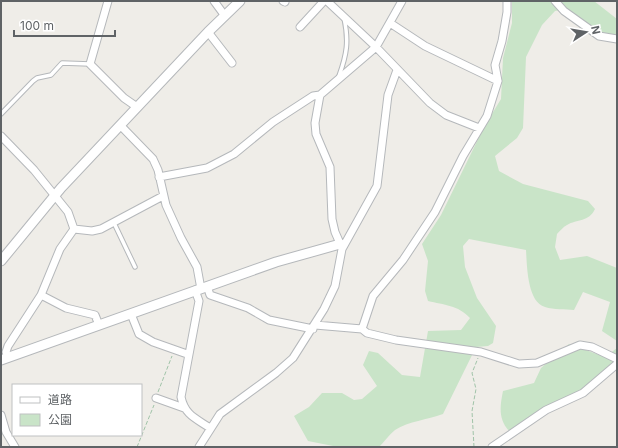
<svg xmlns="http://www.w3.org/2000/svg" width="618" height="448" viewBox="0 0 618 448" font-family="Inter,'Noto Sans JP',sans-serif">
<style>
.green{fill:#c9e4c8}
.lines{fill:none;stroke-linecap:round;stroke-linejoin:round}
.service-casing{stroke:#b5b8bb;stroke-width:5.5}
.minor-casing{stroke:#b5b8bb;stroke-width:9}
.tertiary-casing{stroke:#b5b8bb;stroke-width:11}
.path{stroke:#a1c4a9;stroke-width:1;stroke-dasharray:4 2;stroke-linecap:butt}
.service{stroke:#fff;stroke-width:3.5}
.minor{stroke:#fff;stroke-width:7}
.tertiary{stroke:#fff;stroke-width:9}
</style>
<rect width="100%" height="100%" fill="#efede8"/>
<path class="green" d="M512 1H594L617 19V35L599 33 565 9 555 11 542 25 526 57 523 128 517 138 495 156 499 171 523 184 588 201 595 209C589 222 577 219 567 225 563 227 560 231 557 234L555 247 560 260 587 256 617 268V341L602 331 610 302 583 292 574 310C565 309 554 310 545 307 527 302 527 265 526 250L469 239 463 246 465 267 477 298 496 326 493 343 488 346 476 347 443 414C427 420 409 421 395 430 389 435 384 442 379 447H338L308 441 294 416 309 407 322 393H342L354 400 362 399 377 386 363 365 369 351 378 353 402 375 420 377 428 331 461 330 470 318C458 305 444 305 428 301L425 291 428 261 422 244 441 215 484 127 501 99 503 58 512 23Z
M569 344 605 357 617 348V359L579 392 540 411 509 431C498 419 500 406 503 391L534 383 541 368Z"/>
<g class="lines">
<g class="service-casing">
<path id="service" d="M339 76C347 54 349 41 344 18
M1 114 33 81 37 78 51 75 62 63 90 64
M114 223 135 267"/>
</g>
<g class="minor-casing">
<path id="minor" d="M108 1 90 64 124 98 137 107
M214 1 225 16
M283 1 285 2
M327 1 376 47 430 103 446 115 479 128
M555 1 564 11 599 36 617 39
M390 23 425 46 498 81
M300 27 324 1
M208 32 232 63
M320 95 315 123 316 134 330 167 332 219 335 232 342 248
M120 125 153 159 158 170 166 205 181 238 197 267 201 289
M1 136 34 170 68 212 74 229 60 249 41 295 8 346 6 352 8 358
M159 177 207 168 234 154 273 122 313 96 320 95 376 47 402 1
M74 229 92 231 101 229 163 196
M207 286 210 295 248 308 269 320 313 329
M195 290 199 301 181 397C185 415 195 418 210 428
M41 295 66 308 95 315 99 325
M131 314 139 334 153 342 187 354
M315 325 362 329 367 333 396 340 481 352 519 364 537 363 580 345 592 347 617 359
M362 329 373 296 403 260 435 212 463 156 487 116 498 81 495 65 502 41 507 12V1
M156 398 184 408
M1 415 6 432 15 447
M199 447 220 414 276 373 293 358 324 309 335 286 342 249 377 186 388 95 397 70
M492 447 546 410 583 393 617 364"/>
</g>
<g class="tertiary-casing">
<path id="tertiary" d="M1 261 61 188 208 32 240 1
M1 360 276 262 340 244"/>
</g>
<path class="path" d="M158 392 172 356
M137 447 154 405
M474 447 472 411 476 389 472 373 478 358"/>
<use href="#service" class="service"/>
<use href="#minor" class="minor"/>
<use href="#tertiary" class="tertiary"/>
</g>
<rect width="618" height="448" fill="none" stroke="#5f6366" stroke-width="4"/>
<rect x="12" y="384" width="130" height="52" fill="#ffffff" stroke="#bfc1c2"/>
<rect x="20" y="397" width="20" height="6" fill="#ffffff" stroke="#bfc1c2"/>
<text x="48" y="404" font-size="12" fill="#5f6366">道路</text>
<rect x="20" y="414" width="20" height="12" fill="#c9e4c8" stroke="#bfc1c2"/>
<text x="48" y="424" font-size="12" fill="#5f6366">公園</text>
<g transform="translate(586 32) rotate(78)" stroke="#ffffff" stroke-width="3" paint-order="stroke">
<path d="M0-3L7 15L0 10L-7 15Z" fill="#5f6366"/>
<text y="-6" font-size="11" font-weight="bold" text-anchor="middle" fill="#5f6366">N</text>
</g>
<path d="M14 30v6h101v-6" fill="none" stroke="#5f6366" stroke-width="2"/>
<text x="20" y="30" font-size="12" fill="#5f6366" stroke="#ffffff" stroke-width="3" paint-order="stroke">100 m</text>
</svg>
